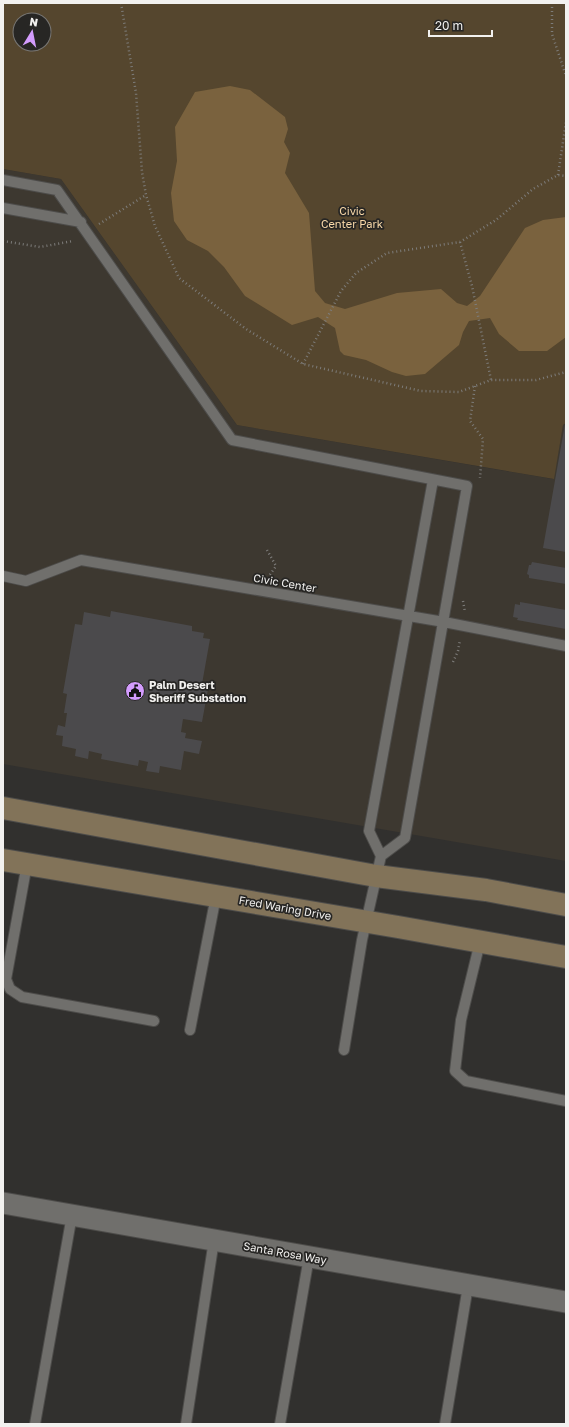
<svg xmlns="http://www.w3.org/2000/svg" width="569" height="1427" viewBox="0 0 569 1427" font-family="'Golos Text',sans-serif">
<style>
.built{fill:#3d3830}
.green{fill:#55462e;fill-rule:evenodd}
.water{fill:#7a623e}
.building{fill:#4b4a4c}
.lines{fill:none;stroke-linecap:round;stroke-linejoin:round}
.lane-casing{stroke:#4d4c4a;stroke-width:12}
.street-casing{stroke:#4d4c4a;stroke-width:23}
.secondary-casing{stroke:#4d4c4a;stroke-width:24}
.path{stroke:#7d7c7a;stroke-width:2.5;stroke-dasharray:1 3;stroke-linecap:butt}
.lane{stroke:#706f6c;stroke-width:10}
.street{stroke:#706f6c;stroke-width:21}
.secondary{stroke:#827359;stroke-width:22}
.labels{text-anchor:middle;stroke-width:3.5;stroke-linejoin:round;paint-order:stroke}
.park-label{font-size:11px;fill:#f9d9a9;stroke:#272624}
.street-label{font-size:11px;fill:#f2f1ef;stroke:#272624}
.poi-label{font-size:11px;font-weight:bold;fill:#f2f1ef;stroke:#272624;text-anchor:start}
</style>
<rect width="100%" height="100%" fill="#31302e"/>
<path class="built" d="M3 169 61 179 237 425 553 479 563 425 566 423V861L3 764Z"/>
<path class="green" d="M3 3H566V423L563 425 554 479 237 425 61 179 3 169ZM20 20H44V44H20Z"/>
<path class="water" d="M230 86 250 90 285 117 288 129 284 142 290 153 285 173 309 213 315 291 325 303 345 309 397 293 441 289 457 303 467 306 480 296 525 228 543 220 566 217V337L547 351H519L499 334 490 318 469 321 463 332 459 345 425 374 406 376 392 372 366 360 344 355 340 351 335 328 318 317 292 325 245 296 224 267 208 251 187 240 174 221 171 193 177 161 175 127 195 92Z"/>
<path class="building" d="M565 424H566V552L543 548Z
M532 562 566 568V584L529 578V575L527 574 529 565H531Z
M520 602 566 610V629L517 620 518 618 513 617 515 604 520 605Z
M111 611 192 626V631L204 633 203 638 210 639 202 684 195 683V687L208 689 202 722 183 719 181 732 186 733 185 738 202 741 199 754 184 751 181 770 160 766 159 773 146 771 148 762 139 760 138 766 101 759 102 754 89 751 88 759 75 756 76 749 62 746 63 736 56 735 58 725 65 727 67 713H64L67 694 63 693 75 624 82 625 84 612 110 617Z"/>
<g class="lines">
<g class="lane-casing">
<path id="lane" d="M3 180 57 190 232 440 467 486 405 838 381 856 362 940 344 1050
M3 208 81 222
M3 576 26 581 81 560 444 622 566 646
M381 856 369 831 433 480
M27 864 6 979 10 989 22 997 154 1021
M480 942 461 1020 455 1071 466 1081 566 1101
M190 1030 216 896
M35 1424 72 1215
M186 1424 214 1240
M280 1424 309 1257
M445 1424 468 1286"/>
</g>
<g class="street-casing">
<path id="street" d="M3 1203 566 1302"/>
</g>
<g class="secondary-casing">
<path id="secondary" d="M3 808 376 876 486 890 566 905
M3 860 398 927 566 957"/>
</g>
<path class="path" d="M121 3 136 93 142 172 146 195 155 226 179 278 246 329 303 364 421 391 459 392 491 380H536L566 372
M552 3V34L566 76
M558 175 566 122
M99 224 146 195
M3 241 40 247 73 241
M460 242 472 286 491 380
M303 364 341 291 356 273 387 253 460 242 496 220 533 189 558 175 566 176
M475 386 470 421 483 439 480 478
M267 550 276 566 269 576
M463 601 465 612
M453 662 458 651 460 640"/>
<use href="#lane" class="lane"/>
<use href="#street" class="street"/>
<use href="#secondary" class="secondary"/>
</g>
<defs>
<g id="civic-disc" transform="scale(1)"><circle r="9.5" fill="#d39cfd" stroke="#272624"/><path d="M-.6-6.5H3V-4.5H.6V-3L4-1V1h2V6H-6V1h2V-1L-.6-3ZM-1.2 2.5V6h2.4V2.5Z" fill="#111"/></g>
</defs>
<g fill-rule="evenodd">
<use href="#civic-disc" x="135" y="691"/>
</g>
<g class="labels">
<g class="park-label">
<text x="352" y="215">Civic<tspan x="352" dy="13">Center Park</tspan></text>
</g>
<g class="street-label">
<text transform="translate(285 583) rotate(10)" y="4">Civic Center</text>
<text transform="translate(285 908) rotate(10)" y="4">Fred Waring Drive</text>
<text transform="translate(285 1253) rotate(10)" y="4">Santa Rosa Way</text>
</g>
<g class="poi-label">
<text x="149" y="689">Palm Desert<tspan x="149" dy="13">Sheriff Substation</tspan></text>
</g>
</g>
<rect width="569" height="1427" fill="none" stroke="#f2f1ef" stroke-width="8"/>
<g transform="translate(32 32) rotate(10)"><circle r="19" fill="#272624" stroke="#787775"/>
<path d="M0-3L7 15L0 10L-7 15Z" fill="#d39cfd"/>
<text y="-6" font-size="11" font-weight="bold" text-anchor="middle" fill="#f2f1ef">N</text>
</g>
<path d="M429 30v6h63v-6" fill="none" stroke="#f2f1ef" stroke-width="2"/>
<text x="435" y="30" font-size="12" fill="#f2f1ef" stroke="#272624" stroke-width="3" paint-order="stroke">20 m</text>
</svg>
